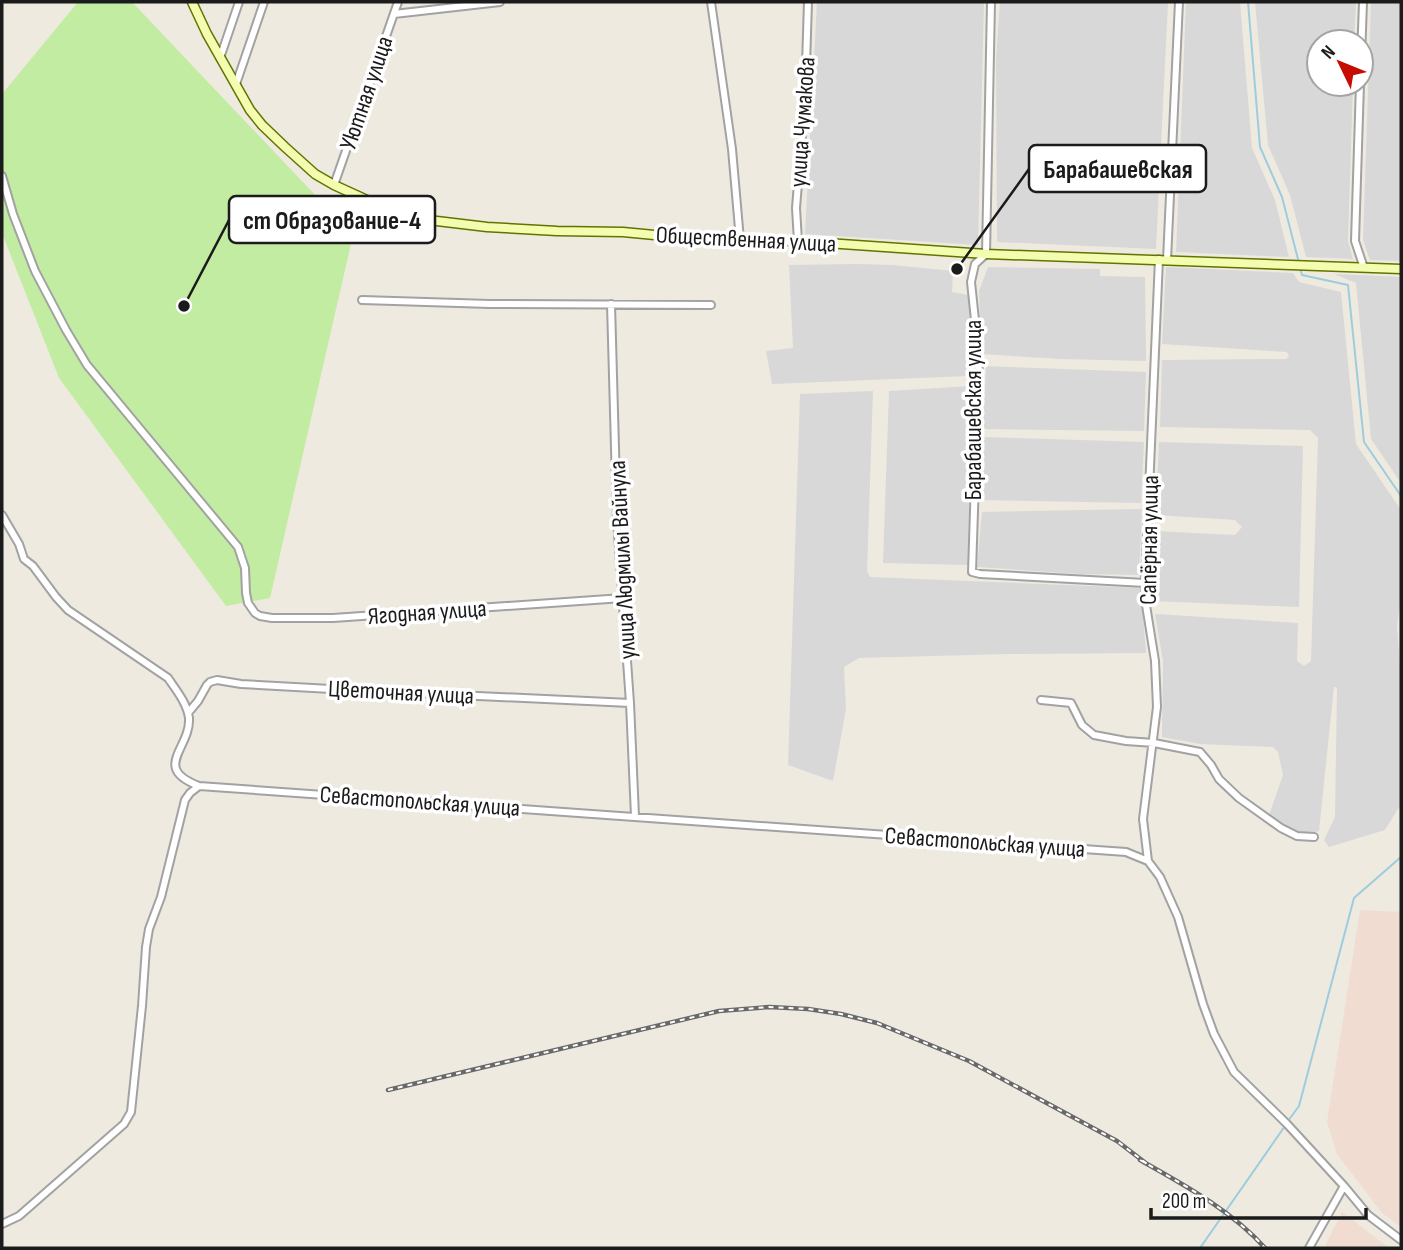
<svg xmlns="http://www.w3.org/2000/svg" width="1403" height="1250" viewBox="0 0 1403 1250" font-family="'Sofia Sans Condensed',sans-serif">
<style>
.residential{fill:#d9d8d8}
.military{fill:#f1dcd1}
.grass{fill:#c2eca2}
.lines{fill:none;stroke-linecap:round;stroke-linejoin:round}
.stream{stroke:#9dccde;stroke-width:2}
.minor-casing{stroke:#a2a2a2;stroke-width:10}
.secondary-casing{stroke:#617400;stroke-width:11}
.minor{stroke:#fff;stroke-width:6}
.secondary{stroke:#f4fdaf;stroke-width:8}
.rail-casing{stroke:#696969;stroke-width:4.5}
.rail{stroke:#fff;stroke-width:2;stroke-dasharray:5;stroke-linecap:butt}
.labels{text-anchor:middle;stroke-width:7;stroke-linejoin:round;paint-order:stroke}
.street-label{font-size:24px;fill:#1b1b1b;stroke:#fff}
.leader{fill:none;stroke:#1b1b1b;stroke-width:2.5}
.callout-dot{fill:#1b1b1b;stroke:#fff;stroke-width:2.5}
.callout{fill:#fff;stroke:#1b1b1b;stroke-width:2.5}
.callout-label{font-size:26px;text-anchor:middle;font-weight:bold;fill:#1b1b1b}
</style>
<rect width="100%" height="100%" fill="#eeeae0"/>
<path class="residential" d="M817 2H984L978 245 805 234Z
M1000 2H1168L1156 249 997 242 996 59Z
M1186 2H1240L1252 148 1275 200 1289 257 1176 252Z
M1255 2H1356L1354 42H1319V84H1353L1348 241 1353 259 1306 257 1290 195 1268 145Z
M1371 2H1401V261L1370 260 1363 240Z
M855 264 892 265 953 271 952 292 969 295 973 362 968 376 772 384 766 351 793 348 789 265Z
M988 267 1100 269V276L1145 277 1146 361 1061 359 981 354 979 291Z
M1166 267 1293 273 1299 282 1341 292 1356 444 1401 510V596L1397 625 1401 680V807L1398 809 1385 830 1329 847 1324 840 1335 817 1337 688 1336 687H1334L1319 831 1305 835 1268 818 1283 775 1278 752 1273 747 1200 744 1162 737 1163 661 1155 614 1298 623 1297 661 1304 666 1311 661 1318 438 1310 430 1160 427 1162 360 1286 359 1289 356 1287 352 1162 344Z
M1334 274 1401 277V483L1371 439 1356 283Z
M986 366 1146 372 1144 431 983 429Z
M971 386 968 565 883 563 889 391Z
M873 391 867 571 870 577 1141 588 1146 653 1008 654 859 658 844 667 846 709 833 781 788 765 800 394Z
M982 437 1144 442 1141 503 980 500Z
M1159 442 1303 446 1299 607 1151 601 1155 531 1235 535 1242 527 1235 520 1156 515Z
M1142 509 1139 575 1078 574 977 567 982 512Z"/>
<path class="military" d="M1360 910 1401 912V1227L1382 1213 1337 1154 1327 1122Z
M1342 1212 1389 1248H1324Z"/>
<path class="grass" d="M78 2H132L353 235 270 598 226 606 59 378 2 233V94Z"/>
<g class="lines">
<path class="stream" d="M1248 2 1260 147 1282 197 1299 263
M1300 268 1302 275 1348 285 1364 442 1401 496
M1288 1121 1299 1106 1354 898 1401 857
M1200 1248 1285 1126"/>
<g class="minor-casing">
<path id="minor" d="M711 2 732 149 740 240
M991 2 986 254 975 264 971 282 979 358 972 572 980 574 1145 583
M394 14 500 2
M220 58 239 2
M1361 58 1363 2
M236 84 264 2
M1360 84 1355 241 1364 268
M2 176 13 214 35 271 66 330 87 365 238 547 245 568 246 593 248 603 255 613 260 616 272 618H333L623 598
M334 185 398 2
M798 241 796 208 805 97 808 2
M1159 259 1145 583 1146 605 1155 661 1157 707 1143 819 1148 861 1160 877 1178 917 1203 1004 1214 1034 1234 1072 1287 1124 1344 1186 1368 1215 1401 1240
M1167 260 1179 2
M362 300 490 304 711 305
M611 304 617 520 630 703 635 816
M2 515 19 544 24 559 33 566 56 597 68 610 168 678C176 690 187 703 189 718 191 748 151 768 199 786
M1041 700 1071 703 1082 725 1094 735 1126 741 1154 743 1200 752 1211 765 1219 779 1239 798 1281 828 1297 836 1314 837
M188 713 198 701 207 685 210 682 217 680 241 684 349 690 630 703
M2 1224 19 1216 124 1124 131 1112 142 1006 146 947 149 929 161 897 185 800 190 793 199 786 1126 852 1148 861
M1309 1248 1344 1186"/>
</g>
<g class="secondary-casing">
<path id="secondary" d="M192 2 207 34 250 110 262 125 285 147 315 174 334 185 380 206 420 219 487 227 557 231 623 232 707 240 798 241 986 254 1401 269"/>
</g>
<use href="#minor" class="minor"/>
<use href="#secondary" class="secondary"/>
<g class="rail-casing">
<path id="rail" d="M388 1090 719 1011 769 1007 808 1009 841 1014 877 1023 969 1061 1117 1141 1147 1164
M1140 1160C1184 1185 1231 1210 1265 1248"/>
</g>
<use href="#rail" class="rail"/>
</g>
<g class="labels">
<g class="street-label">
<text transform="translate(366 93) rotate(-71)" y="8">Уютная улица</text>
<text transform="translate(802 122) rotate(-86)" y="8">улица Чумакова</text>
<text transform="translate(746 239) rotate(3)" y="8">Общественная улица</text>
<text transform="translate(973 410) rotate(-90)" y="8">Барабашевская улица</text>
<text transform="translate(1149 540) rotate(-89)" y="8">Сапёрная улица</text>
<text transform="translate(622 560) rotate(-93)" y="8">улица Людмилы Вайнула</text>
<text transform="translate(427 612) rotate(-4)" y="8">Ягодная улица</text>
<text transform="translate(401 692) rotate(3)" y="8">Цветочная улица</text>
<text transform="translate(420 801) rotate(4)" y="8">Севастопольская улица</text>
<text transform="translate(985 842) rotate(4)" y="8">Севастопольская улица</text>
</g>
</g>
<path class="leader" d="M957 269L1029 169M184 306L229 220"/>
<g class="callout-dot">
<circle cx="957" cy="269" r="7"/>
<circle cx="184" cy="306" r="7"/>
</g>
<g class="callout">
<rect x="1029" y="145" width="177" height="47" rx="7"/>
<rect x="229" y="196" width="206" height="47" rx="7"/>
</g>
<g class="callout-label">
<text x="1118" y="178">Барабашевская</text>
<text x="332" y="229">ст Образование-4</text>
</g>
<rect width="1403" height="1250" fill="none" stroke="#1b1b1b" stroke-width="7"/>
<g transform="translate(1340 63) rotate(313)"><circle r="33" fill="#ffffff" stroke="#a4a4a4" stroke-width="2"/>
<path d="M0-5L12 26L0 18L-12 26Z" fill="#c60c00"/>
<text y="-10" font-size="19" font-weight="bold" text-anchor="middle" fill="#1b1b1b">N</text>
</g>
<path d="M1151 1208v10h215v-10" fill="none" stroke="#1b1b1b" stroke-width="3.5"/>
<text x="1162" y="1208" font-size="21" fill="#1b1b1b" stroke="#ffffff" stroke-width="5" paint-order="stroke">200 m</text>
</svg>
